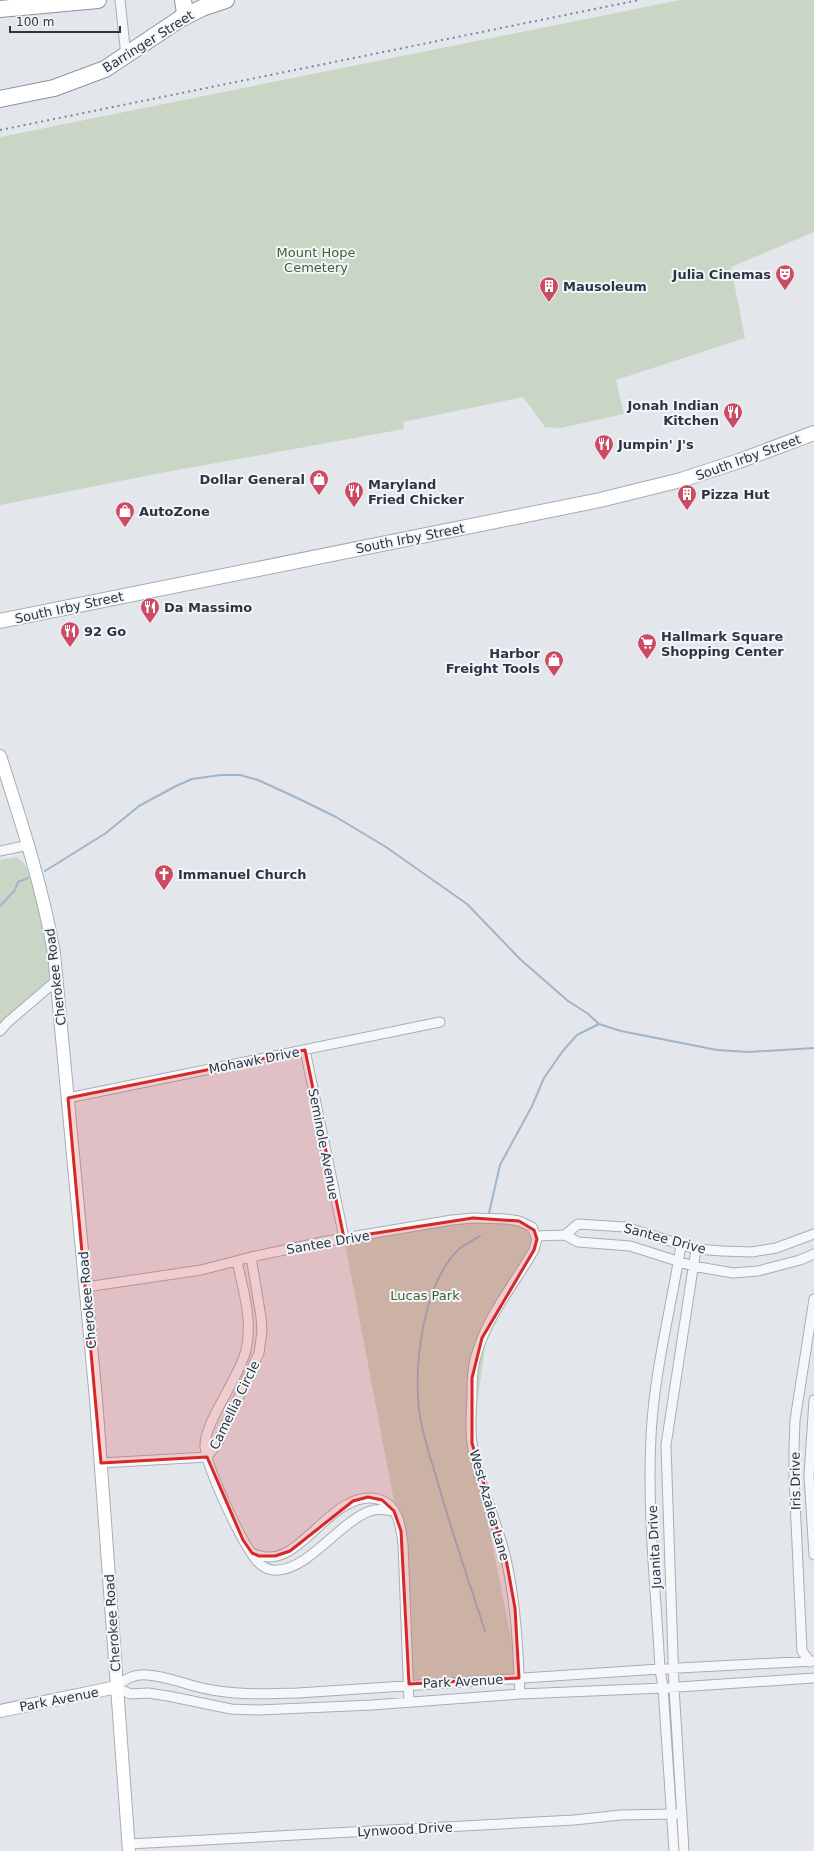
<svg xmlns="http://www.w3.org/2000/svg" width="814" height="1851" viewBox="0 0 814 1851" font-family="'DejaVu Sans',sans-serif">
<style>
.green{fill:#c9d5c5}
.lines{fill:none;stroke-linecap:round;stroke-linejoin:round}
.stream{stroke:#9fb5ca;stroke-width:2}
.street-casing{stroke:#a8aeb6;stroke-width:11}
.secondary-casing{stroke:#a8aeb6;stroke-width:14}
.primary-casing{stroke:#a3abb7;stroke-width:16}
.highway-casing{stroke:#8b94a2;stroke-width:18}
.street{stroke:#f6f7f9;stroke-width:9}
.secondary{stroke:#fff;stroke-width:12}
.primary{stroke:#fff;stroke-width:14}
.highway{stroke:#fff;stroke-width:16}
.rail{stroke:#7d8695;stroke-width:2;stroke-dasharray:2 4;stroke-linecap:butt}
.marked{fill:#d62828;fill-opacity:0.2;stroke:#d62828;stroke-width:3;stroke-linejoin:round}
.labels{text-anchor:middle;stroke-width:4;stroke-linejoin:round;paint-order:stroke}
.street-label{font-size:13px;fill:#2b3544;stroke:#f3f6f8}
.park-label{font-size:13px;fill:#415f38;stroke:#f3f6f8}
.poi-label{font-size:13px;font-weight:bold;fill:#2b3544;stroke:#f3f6f8;text-anchor:start}
</style>
<rect width="100%" height="100%" fill="#e3e7eb"/>
<path class="green" d="M680 0H814V232L731 267 745 338 616 380 624 414 560 428 545 427 523 397 403 422 404 429 161 473 0 505V137Z
M16 857C40 866 49 959 52 983L0 1028V860Z
M452 1220 519 1221 537 1243 488 1324 472 1443 519 1678 409 1684 397 1517 344 1238Z"/>
<g class="lines">
<path class="stream" d="M45 871 106 833 139 806 176 786 192 779 221 775H240L258 780 293 796 336 817 386 847 467 904 520 959 568 1001 587 1013 599 1024 621 1031 717 1050 748 1052 814 1048
M0 906 15 890 18 882 28 878
M489 1213 500 1165 532 1106 544 1078 562 1052 577 1035 599 1024
M480 1236C473 1240 465 1244 459 1249 423 1284 414 1362 419 1410 422 1434 431 1459 438 1483 452 1533 469 1582 485 1631"/>
<g class="street-casing">
<path id="street" d="M120 0 126 56
M0 851 29 845
M0 1031 8 1022 56 981
M305 1050 344 1238
M68 1098 440 1022
M565 1235 578 1224 625 1227 696 1249 722 1251 752 1252 776 1248 814 1234
M536 1236 565 1235 578 1242 630 1246 693 1266 733 1273 758 1271 800 1260 814 1254
M237 1261C243 1290 253 1320 246 1350 240 1377 203 1424 205 1447 207 1469 243 1546 258 1562 262 1567 270 1571 277 1570 308 1570 341 1521 370 1511 378 1508 386 1510 394 1511
M86 1287 201 1270 251 1257 327 1241 452 1220 473 1218 506 1219 519 1221 532 1227 537 1239 534 1250C515 1283 488 1315 477 1353 472 1367 472 1383 472 1398 471 1413 470 1428 472 1443 478 1483 497 1520 506 1559 516 1603 518 1649 520 1694
M814 1400 809 1475 814 1555
M207 1457 218 1442 259 1353 262 1331 261 1317 251 1257
M101 1463 207 1457
M252 1553C264 1559 278 1558 289 1551 316 1535 343 1491 378 1499 398 1504 401 1527 403 1544L409 1702
M814 1661 660 1669 298 1693C269 1694 240 1695 212 1690 190 1687 169 1676 147 1675 134 1674 126 1678 117 1687L130 1694 148 1693 168 1696 231 1709 259 1710 372 1705 520 1694 663 1688 814 1678
M810 1662 802 1651 794 1478V1448L795 1420 814 1299
M129 1844 574 1820 621 1815 676 1814
M674 1851 663 1688 660 1669C656 1592 647 1513 651 1436 654 1372 671 1309 681 1245
M684 1851 674 1687 666 1445 696 1249"/>
</g>
<g class="secondary-casing">
<path id="secondary" d="M0 756C21 821 42 885 54 953L96 1399 129 1851
M0 1711 117 1687"/>
</g>
<g class="primary-casing">
<path id="primary" d="M0 621 600 500 681 480 739 461 814 433"/>
</g>
<g class="highway-casing">
<path id="highway" d="M0 9 98 0
M180 19 185 13 183 0
M0 99 54 88 105 69 180 19 202 8 226 0"/>
</g>
<use href="#street" class="street"/>
<use href="#secondary" class="secondary"/>
<use href="#primary" class="primary"/>
<use href="#highway" class="highway"/>
<path class="rail" d="M0 130 639 0"/>
</g>
<path class="marked" d="M305 1050 344 1238 473 1218 519 1221 534 1230 537 1239 534 1250 482 1338 472 1378V1443L506 1559 515 1608 519 1678 409 1684 401 1531 394 1511 382 1500 368 1497 353 1501 290 1551 275 1556H259L252 1553 243 1540 207 1457 101 1463 68 1098Z"/>
<defs>
<g id="theatre-pin" transform="scale(1)"><path d="M0 17L-7.5 6A9.5 9.5 0 1 1 7.5 6Z" fill="#cd4b62" stroke="#f3f6f8"/><path d="M-5-5.5Q0-4 5-5.5V0Q5 5 0 6Q-5 5-5 0ZM-3.3-2.5H-1v1.5H-3.3ZM1-2.5H3.3v1.5H1ZM-2.8 1Q0 5.5 2.8 1Z" fill="#fff"/></g>
<g id="building-pin" transform="scale(1)"><path d="M0 17L-7.5 6A9.5 9.5 0 1 1 7.5 6Z" fill="#cd4b62" stroke="#f3f6f8"/><path d="M-4-6H4V6H1V3H-1V6H-4ZM-2.5-4.3h1.7v1.8h-1.7ZM.8-4.3h1.7v1.8H.8ZM-2.5-1h1.7V.8h-1.7ZM.8-1h1.7V.8H.8Z" fill="#fff"/></g>
<g id="restaurant-pin" transform="scale(1)"><path d="M0 17L-7.5 6A9.5 9.5 0 1 1 7.5 6Z" fill="#cd4b62" stroke="#f3f6f8"/><path d="M-5-6h1v4h1v-4h1v4h1v-4h1v5L-1.5 .5V6h-2V.5L-5-1ZM5-6V6H3V1.5H1.5Q1.5-4 5-6Z" fill="#fff"/></g>
<g id="shop-pin" transform="scale(1)"><path d="M0 17L-7.5 6A9.5 9.5 0 1 1 7.5 6Z" fill="#cd4b62" stroke="#f3f6f8"/><path d="M-5-2.5h2.3a2.7 3.5 0 0 1 5.4 0H5L5.5 6h-11ZM-1.5-2.5h3a1.5 2.3 0 0 0-3 0Z" fill="#fff"/></g>
<g id="supermarket-pin" transform="scale(1)"><path d="M0 17L-7.5 6A9.5 9.5 0 1 1 7.5 6Z" fill="#cd4b62" stroke="#f3f6f8"/><path d="M-6-5.5h2.5l.6 2H6L4.5 2H-2.5L-4.4-4H-6ZM-1.5 3.2a1.3 1.3 0 1 0 .1 0ZM3 3.2a1.3 1.3 0 1 0 .1 0Z" fill="#fff"/></g>
<g id="church-pin" transform="scale(1)"><path d="M0 17L-7.5 6A9.5 9.5 0 1 1 7.5 6Z" fill="#cd4b62" stroke="#f3f6f8"/><path d="M-1.2-6h2.4v3.5h3.3v2.4h-3.3V6h-2.4V-.1h-3.3v-2.4h3.3Z" fill="#fff"/></g>
</defs>
<g fill-rule="evenodd">
<use href="#theatre-pin" x="785" y="274"/>
<use href="#building-pin" x="549" y="286"/>
<use href="#restaurant-pin" x="733" y="412"/>
<use href="#restaurant-pin" x="604" y="444"/>
<use href="#shop-pin" x="319" y="479"/>
<use href="#restaurant-pin" x="354" y="491"/>
<use href="#building-pin" x="687" y="494"/>
<use href="#shop-pin" x="125" y="511"/>
<use href="#restaurant-pin" x="150" y="607"/>
<use href="#restaurant-pin" x="70" y="631"/>
<use href="#supermarket-pin" x="647" y="643"/>
<use href="#shop-pin" x="554" y="660"/>
<use href="#church-pin" x="164" y="874"/>
</g>
<g class="labels">
<g class="street-label">
<text transform="translate(148 41) rotate(-32)" y="5">Barringer Street</text>
<text transform="translate(748 457) rotate(-20)" y="5">South Irby Street</text>
<text transform="translate(410 538) rotate(-11)" y="5">South Irby Street</text>
<text transform="translate(69 607) rotate(-12)" y="5">South Irby Street</text>
<text transform="translate(55 977) rotate(-97)" y="5">Cherokee Road</text>
<text transform="translate(254 1060) rotate(-11)" y="5">Mohawk Drive</text>
<text transform="translate(324 1144) rotate(79)" y="5">Seminole Avenue</text>
<text transform="translate(665 1238) rotate(15)" y="5">Santee Drive</text>
<text transform="translate(328 1242) rotate(-10)" y="5">Santee Drive</text>
<text transform="translate(87 1300) rotate(-95)" y="5">Cherokee Road</text>
<text transform="translate(234 1405) rotate(-64)" y="5">Camellia Circle</text>
<text transform="translate(795 1481) rotate(-91)" y="5">Iris Drive</text>
<text transform="translate(490 1505) rotate(74)" y="5">West Azalea Lane</text>
<text transform="translate(654 1547) rotate(-93)" y="5">Juanita Drive</text>
<text transform="translate(112 1623) rotate(-94)" y="5">Cherokee Road</text>
<text transform="translate(463 1681) rotate(-3)" y="5">Park Avenue</text>
<text transform="translate(59 1699) rotate(-11)" y="5">Park Avenue</text>
<text transform="translate(405 1829) rotate(-3)" y="5">Lynwood Drive</text>
</g>
<g class="park-label">
<text x="316" y="257">Mount Hope<tspan x="316" dy="15">Cemetery</tspan></text>
<text x="425" y="1300">Lucas Park</text>
</g>
<g class="poi-label">
<text x="771" y="279" text-anchor="end">Julia Cinemas</text>
<text x="563" y="291">Mausoleum</text>
<text x="719" y="410" text-anchor="end">Jonah Indian<tspan x="719" dy="15">Kitchen</tspan></text>
<text x="618" y="449">Jumpin' J's</text>
<text x="305" y="484" text-anchor="end">Dollar General</text>
<text x="368" y="489">Maryland<tspan x="368" dy="15">Fried Chicker</tspan></text>
<text x="701" y="499">Pizza Hut</text>
<text x="139" y="516">AutoZone</text>
<text x="164" y="612">Da Massimo</text>
<text x="84" y="636">92 Go</text>
<text x="661" y="641">Hallmark Square<tspan x="661" dy="15">Shopping Center</tspan></text>
<text x="540" y="658" text-anchor="end">Harbor<tspan x="540" dy="15">Freight Tools</tspan></text>
<text x="178" y="879">Immanuel Church</text>
</g>
</g>
<path d="M10 26v6h110v-6" fill="none" stroke="#2b3544" stroke-width="2"/>
<text x="16" y="26" font-size="12" fill="#2b3544" stroke="#f3f6f8" stroke-width="3" paint-order="stroke">100 m</text>
</svg>
